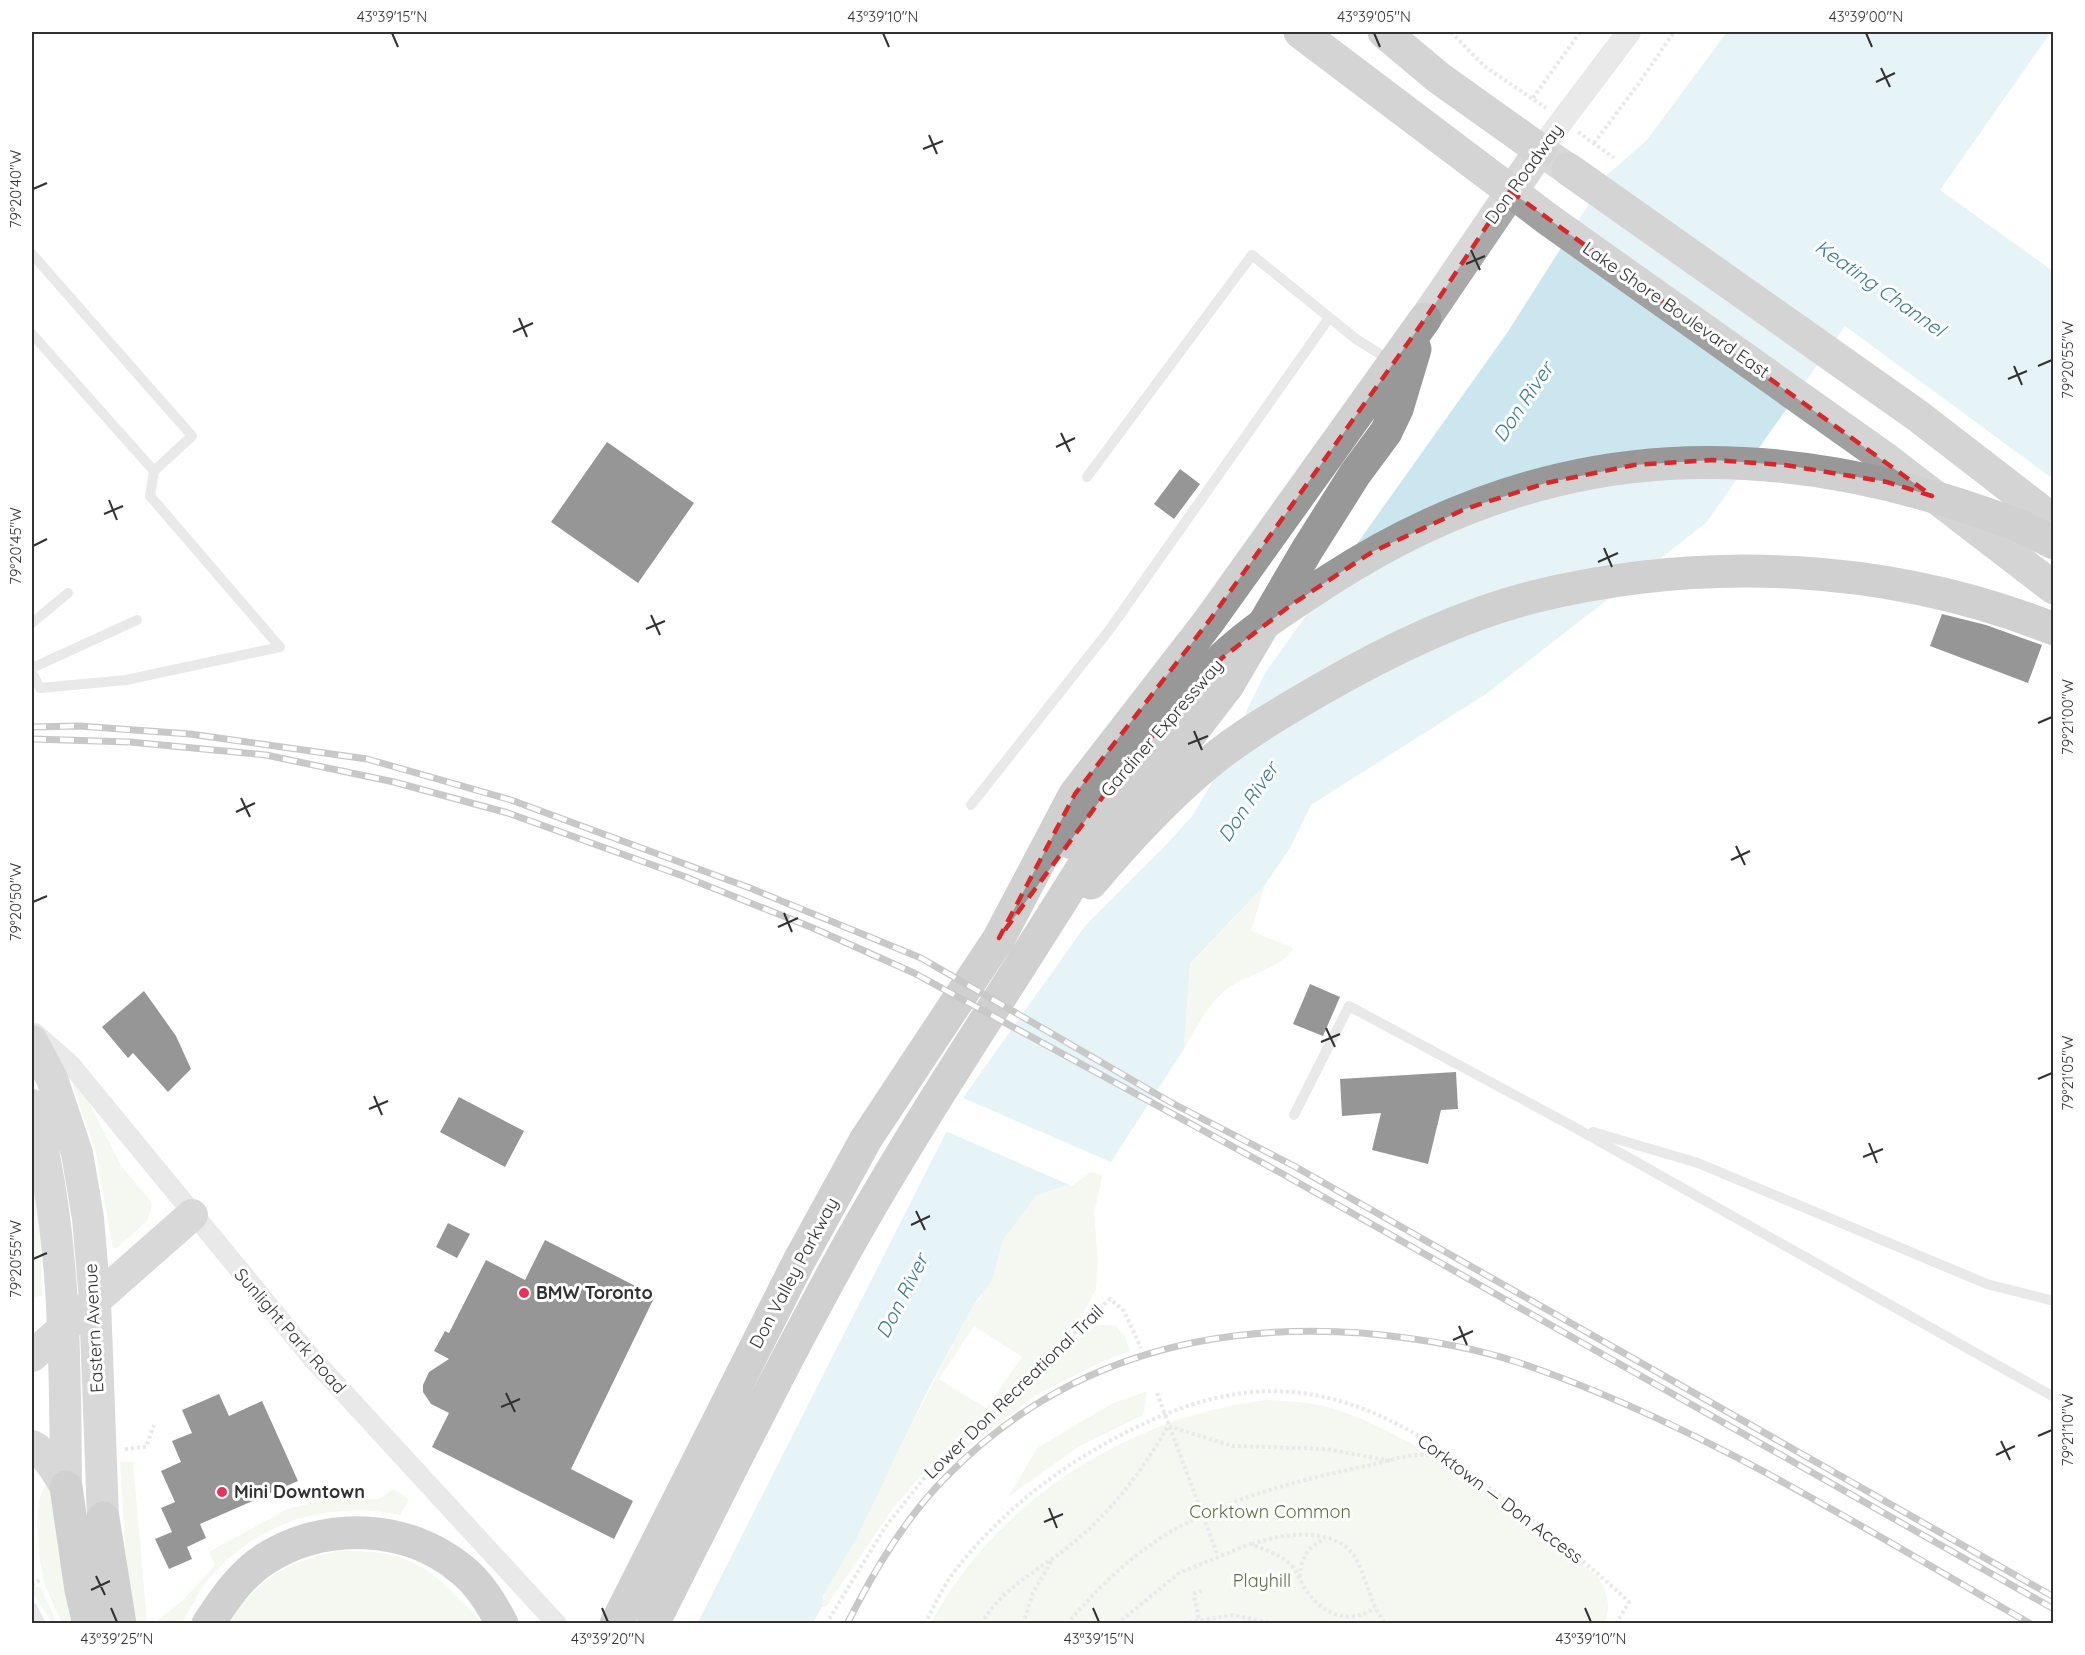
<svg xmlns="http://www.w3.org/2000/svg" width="2085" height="1655" viewBox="0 0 2085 1655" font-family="Quicksand,sans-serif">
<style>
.green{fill:#e9eedf;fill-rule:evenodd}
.water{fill:#cbe6ee}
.pier{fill:#fff}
.building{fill:#181818}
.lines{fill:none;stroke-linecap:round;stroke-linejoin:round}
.path{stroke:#cecece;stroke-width:4;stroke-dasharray:3 3;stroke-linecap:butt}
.service{stroke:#cecece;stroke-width:10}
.minor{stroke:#cecece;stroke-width:20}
.tertiary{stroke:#cecece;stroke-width:24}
.primary{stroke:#a9a9a9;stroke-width:32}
.trunk{stroke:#a0a0a0;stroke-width:33}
.motorway{stroke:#989898;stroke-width:33}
.rail-casing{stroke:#868686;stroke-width:7}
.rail{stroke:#fff;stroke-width:4.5;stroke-dasharray:14;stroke-linecap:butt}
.motorway-bridge{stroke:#989898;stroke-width:33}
.marked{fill:none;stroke:#d62828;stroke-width:4.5;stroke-dasharray:12 8;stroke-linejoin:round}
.ticks{fill:none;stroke:#313131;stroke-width:2}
.poi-dot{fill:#ea305c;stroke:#fff;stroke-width:2}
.labels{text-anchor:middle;stroke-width:6;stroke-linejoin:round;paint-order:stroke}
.street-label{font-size:18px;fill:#313131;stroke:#fff}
.poi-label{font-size:18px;font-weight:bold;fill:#313131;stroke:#fff;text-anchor:start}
.park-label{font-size:18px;fill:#5c6e3c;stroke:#fff}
.water-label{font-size:20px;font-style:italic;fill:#397b8f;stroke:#fff}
.neatline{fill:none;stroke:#313131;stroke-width:2}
.ticks-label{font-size:15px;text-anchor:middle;fill:#313131}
</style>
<rect width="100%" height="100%" fill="#fff"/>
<path class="green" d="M1265 885 1251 931 1293 948C1280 970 1247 974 1227 989 1208 1004 1196 1028 1184 1049L1190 965Z
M75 1083 90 1105 122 1167 152 1203 148 1220 117 1248H113L96 1153 73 1086Z
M1089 1168 1103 1173 1094 1213 1098 1261 1096 1289 1079 1322 935 1459 894 1507 826 1607H822C824 1581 846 1558 858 1534 895 1457 933 1381 973 1306L981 1297 1003 1240 1037 1195 1069 1185ZM974 1326 1022 1357 986 1408 939 1379Z
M33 1179 40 1225 42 1296 32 1297Z
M1098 1325H1115L1125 1336 1130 1351 1095 1365 1036 1395 953 1459 971 1439 1088 1330Z
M1147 1391 1143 1415 1078 1447 1008 1497 1037 1448 1111 1404Z
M1266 1400C1291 1401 1315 1402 1338 1410 1429 1442 1524 1516 1598 1577 1607 1592 1612 1607 1604 1623H931C997 1500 1128 1417 1266 1400Z
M120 1462H133L147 1623H137L126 1566Z
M47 1484 51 1485 73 1623H62C57 1611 50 1598 45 1585 39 1565 31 1498 47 1484Z
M393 1489 409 1499 400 1515C332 1501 262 1520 214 1573 201 1587 192 1606 182 1623H155L183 1600 215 1565 209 1552 287 1509 343 1496 356 1499H379Z
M339 1551C391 1550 420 1557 456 1596 464 1604 475 1613 481 1623L224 1624C263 1579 280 1563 339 1551Z
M34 1586 41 1588 57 1623H52L32 1591Z"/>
<path class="water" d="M1727 32H2051L1940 190 2053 271V479L1845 326 1706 523 1486 694 1311 805 1290 848 1265 885 1190 964 1184 1049 1109 1165 1089 1168 1069 1185 1037 1195 1003 1240 992 1280 973 1306 927 1392 857 1537 823 1596 822 1607 813 1623 697 1624 965 1095 1085 926 1166 845 1192 816 1232 749 1247 710 1265 673 1507 333 1608 174 1646 141Z"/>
<path class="pier" d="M961 1097 1113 1163 1105 1176 1090 1172 1072 1186 943 1130Z"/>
<path class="building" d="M607 442 694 503 638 583 551 522Z
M1180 469 1200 484 1174 519 1154 504Z
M1942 614 1986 625 2042 645 2028 683 1930 646Z
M1310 984 1340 997 1323 1036 1293 1024Z
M144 991 176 1036 191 1069 168 1092 133 1053 128 1058 102 1027Z
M1456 1072 1458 1109 1441 1110 1428 1164 1372 1150 1381 1113 1342 1116 1340 1079Z
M459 1097 524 1131 505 1167 440 1132Z
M448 1223 470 1234 457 1258 436 1247Z
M545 1240 655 1296 571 1469 633 1501 614 1539 432 1447 449 1413 431 1404 423 1392V1385L429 1372 449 1359 434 1351 445 1331 449 1333 486 1260 525 1280Z
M219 1394 229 1416 262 1401 298 1481 200 1524 206 1538 187 1547 192 1559 169 1569 155 1539 172 1532 161 1508 175 1502 161 1471 181 1462 172 1441 192 1433 182 1410Z"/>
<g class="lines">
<path class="path" d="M1451 32 1484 66 1546 108
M1533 98 1580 32
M1578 132 1614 158
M1594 143 1637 86 1674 32
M1157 1393 1218 1556
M125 1449 146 1447 154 1425
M1252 1544C1282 1533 1340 1525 1357 1561 1368 1582 1370 1605 1386 1624
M1300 1577C1300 1559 1308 1546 1325 1539
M32 1585 41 1579
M1199 1618 1194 1597 1195 1593 1205 1590
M826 1624 886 1526 925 1477 1110 1299 1124 1311 1141 1348
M925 1624C933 1608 941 1591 951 1576 993 1520 1048 1475 1108 1442 1225 1377 1316 1371 1432 1444 1448 1454 1462 1468 1478 1480 1531 1518 1582 1558 1629 1602L1616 1624
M981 1624C1004 1585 1039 1571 1073 1543 1112 1511 1143 1470 1168 1426L1233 1446 1327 1449 1390 1461
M1023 1624 1033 1593 1052 1560
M1067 1624C1099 1586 1140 1546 1185 1524 1242 1494 1308 1478 1371 1465 1388 1461 1407 1454 1425 1455 1435 1456 1445 1460 1455 1464
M1117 1624 1179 1573 1250 1544C1265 1550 1280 1554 1292 1566 1298 1573 1301 1583 1306 1590 1323 1615 1349 1625 1375 1608
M1177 1624 1233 1615 1276 1624"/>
<path class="service" d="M32 254 192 436 154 471 32 334
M1087 477 1252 255 1356 339 1391 361
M32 623 68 593
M32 668 137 620
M32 673 40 688 126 680 280 647 150 496 154 471
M971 805 1110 629 1329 318
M1294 1115 1349 1006 1574 1127 2054 1397
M1593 1132 1698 1163 1987 1284 2054 1301
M32 1607 41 1624"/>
<path class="minor" d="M35 1033 71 1065 311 1357 557 1624"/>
<path class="tertiary" d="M1540 150 1629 32"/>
<path class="primary" d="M1425 319 1540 150 1568 169
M32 1041 52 1079 77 1153 88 1218 95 1301 103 1518
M32 1105C66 1229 65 1359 66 1487
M32 1356 192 1215
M32 1446C47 1453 57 1473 66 1487"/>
<path class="trunk" d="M1300 32 1549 220 1886 459 2054 588
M1384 32 1439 78 1540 150
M1568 169 1918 416 2054 521"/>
<path class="motorway" d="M2020 526 2054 543
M1069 842 1124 768
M1091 883C1126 841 1165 799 1207 764 1241 736 1280 713 1318 691 1385 652 1458 616 1533 597 1705 555 1888 563 2054 629
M66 1487 81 1590 89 1624
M103 1518 120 1624
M208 1624C224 1600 240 1575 265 1559 324 1521 407 1524 461 1569 479 1583 492 1604 502 1624
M616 1624 799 1261 866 1139 999 938 1075 794 1209 621 1425 319
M653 1624C717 1497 779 1370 848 1246 927 1105 1019 972 1103 834L1133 797 1185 741 1228 685 1307 550 1355 474 1386 432 1397 409 1415 349"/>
<g class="rail-casing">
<path id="rail" d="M32 727 79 726 190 734 367 759 511 800 750 888 921 958 1170 1102 1294 1166 2054 1597
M32 739 130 742 266 755 394 782 508 813 683 876 813 928 914 973 1281 1173 2054 1609
M847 1624C874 1571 905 1518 947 1476 1060 1361 1204 1322 1362 1333 1416 1338 1471 1346 1523 1364 1704 1426 1866 1530 2031 1624"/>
</g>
<use href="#rail" class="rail"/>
<path class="motorway-bridge" d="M1124 768C1155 731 1186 693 1221 659 1254 628 1294 603 1331 579 1554 435 1778 433 2020 526"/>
</g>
<path d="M0 0H2085V1655H0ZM1510 191 1932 496 1887 482 1785 465 1713 460 1634 465 1546 483 1465 509 1372 552 1291 605 1222 658 1124 768 999 938 1075 794 1209 621 1425 319Z" fill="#fff" fill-opacity=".55" fill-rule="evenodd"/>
<path class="marked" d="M1510 191 1932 496 1887 482 1785 465 1713 460 1634 465 1546 483 1465 509 1372 552 1291 605 1222 658 1124 768 999 938 1075 794 1209 621 1425 319Z"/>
<path class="ticks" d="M392 33 398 47M883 33 889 47M1374 33 1380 47M1866 33 1872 47M1881 68 1890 87M1876 82 1895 73M929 135 937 154M923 149 943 141M33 189 47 183M1471 250 1480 270M1466 264 1485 256M519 318 527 337M513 332 533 323M2014 366 2022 385M2038 366 2052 360M2008 379 2027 371M1061 433 1070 452M1056 447 1075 438M109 500 117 520M104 514 123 506M33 546 47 539M1604 548 1612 567M1598 562 1618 553M651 615 660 635M646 629 665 621M2038 723 2052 717M1194 731 1202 750M1188 744 1208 736M241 798 250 817M236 812 255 803M1736 846 1745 865M1731 860 1750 851M33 902 47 896M784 913 792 932M778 927 798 918M1326 1028 1335 1047M1321 1042 1340 1034M2038 1079 2052 1073M374 1096 382 1115M369 1109 388 1101M1869 1143 1877 1163M1863 1157 1883 1149M916 1211 925 1230M911 1225 930 1216M33 1259 47 1253M1459 1326 1467 1345M1453 1340 1473 1331M506 1393 515 1412M501 1407 520 1399M2038 1436 2052 1430M2001 1441 2010 1460M1996 1455 2015 1446M1049 1508 1057 1528M1044 1522 1063 1514M96 1576 105 1595M91 1590 110 1581M111 1608 117 1622M602 1608 608 1622M1093 1608 1099 1622M1585 1608 1591 1622"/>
<g class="poi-dot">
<circle cx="524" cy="1293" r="6"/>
<circle cx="222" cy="1492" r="6"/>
</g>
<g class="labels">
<g class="street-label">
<text transform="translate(1524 174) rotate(-54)" y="6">Don Roadway</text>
<text transform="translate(1676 310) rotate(35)" y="6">Lake Shore Boulevard East</text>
<text transform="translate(1162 728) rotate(-49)" y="6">Gardiner Expressway</text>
<text transform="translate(794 1273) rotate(-62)" y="6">Don Valley Parkway</text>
<text transform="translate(94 1328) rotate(-93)" y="6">Eastern Avenue</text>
<text transform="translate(290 1331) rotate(49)" y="6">Sunlight Park Road</text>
<text transform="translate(1014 1392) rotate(-44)" y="6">Lower Don Recreational Trail</text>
<text transform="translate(1500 1499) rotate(37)" y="6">Corktown — Don Access</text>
</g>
<g class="poi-label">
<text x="536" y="1299">BMW Toronto</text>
<text x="234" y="1498">Mini Downtown</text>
</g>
<g class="park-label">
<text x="1270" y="1518">Corktown Common</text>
<text x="1262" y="1587">Playhill</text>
</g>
<g class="water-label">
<text transform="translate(1880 288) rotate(35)" y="7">Keating Channel</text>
<text transform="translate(1523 402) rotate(-56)" y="7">Don River</text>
<text transform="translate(1248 802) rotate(-56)" y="7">Don River</text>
<text transform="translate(902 1296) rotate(-63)" y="7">Don River</text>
</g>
</g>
<rect width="2085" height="1655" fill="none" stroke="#ffffff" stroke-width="66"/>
<rect x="33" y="33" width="2019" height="1589" class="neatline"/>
<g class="ticks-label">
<text x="392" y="22">43°39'15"N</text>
<text x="883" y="22">43°39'10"N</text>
<text x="1374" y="22">43°39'05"N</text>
<text x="1866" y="22">43°39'00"N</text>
<text transform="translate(16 189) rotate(-90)" y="5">79°20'40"W</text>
<text transform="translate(2068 360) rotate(-90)" y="5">79°20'55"W</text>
<text transform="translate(16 546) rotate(-90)" y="5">79°20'45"W</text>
<text transform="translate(2068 717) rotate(-90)" y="5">79°21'00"W</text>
<text transform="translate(16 902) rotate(-90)" y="5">79°20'50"W</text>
<text transform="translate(2068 1073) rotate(-90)" y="5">79°21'05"W</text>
<text transform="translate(16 1259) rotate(-90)" y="5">79°20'55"W</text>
<text transform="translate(2068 1430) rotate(-90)" y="5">79°21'10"W</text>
<text x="117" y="1644">43°39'25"N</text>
<text x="608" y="1644">43°39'20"N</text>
<text x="1099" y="1644">43°39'15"N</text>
<text x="1591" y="1644">43°39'10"N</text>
</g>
</svg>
